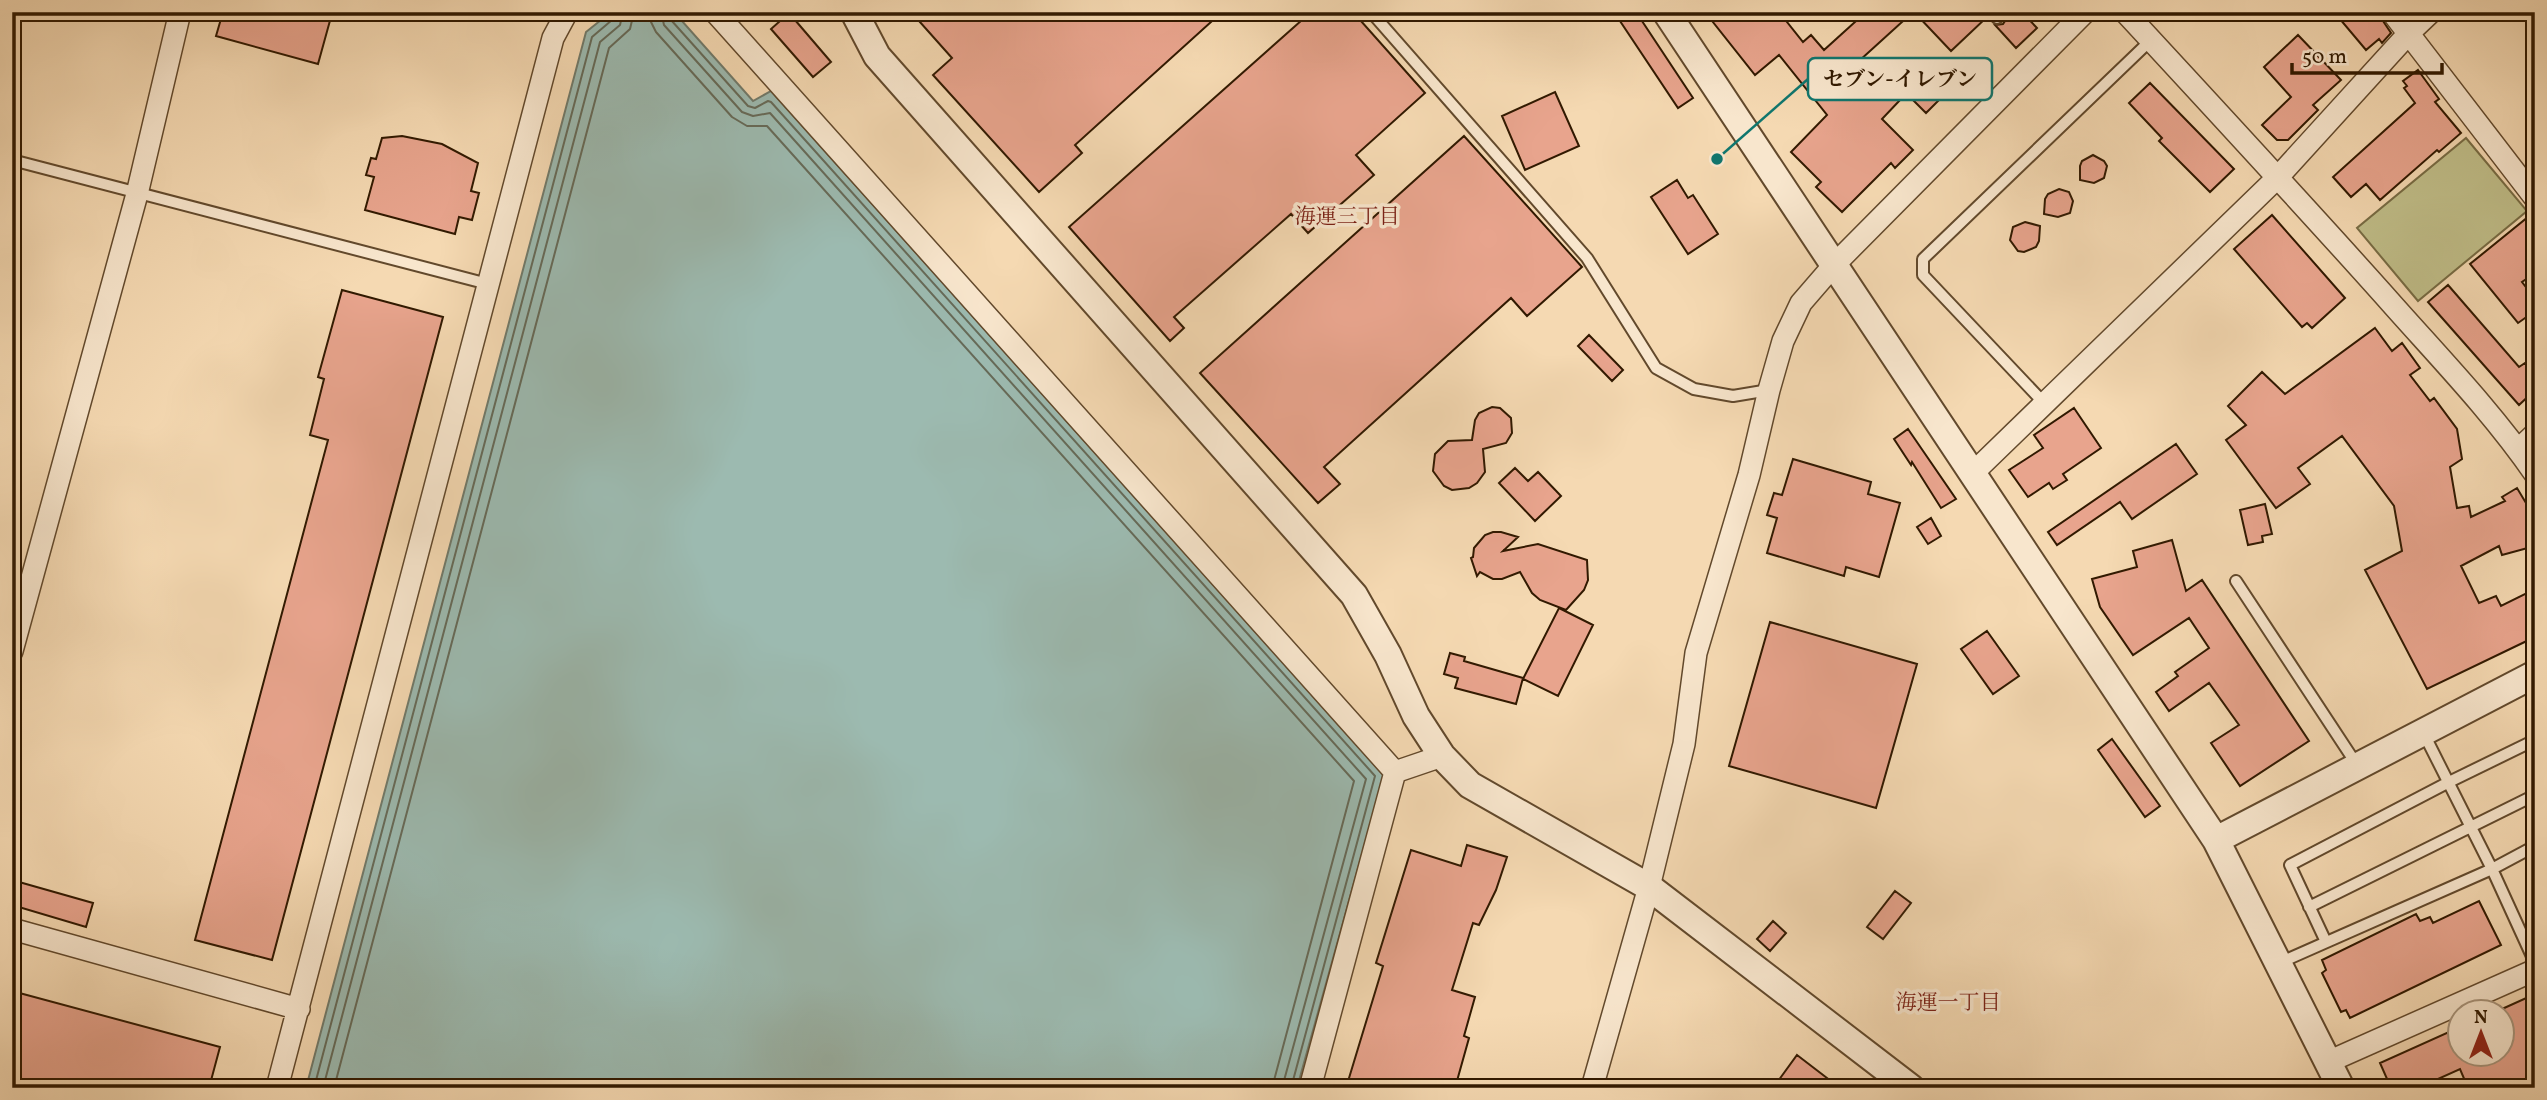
<svg xmlns="http://www.w3.org/2000/svg" width="2547" height="1100" viewBox="0 0 2547 1100" font-family="Vollkorn,'Noto Serif JP',serif">
<style>
.green{fill:#c0be89;stroke:#786c44;stroke-width:2}
.water{fill:#9cbab0;stroke:#717a6a;stroke-width:2}
.lines{fill:none;stroke-linecap:round;stroke-linejoin:round}
.shore{stroke:#666a58;stroke-width:2}
.building{fill:#e8a48d;stroke:#311900;stroke-width:2}
.service-casing{stroke:#62492c;stroke-width:14}
.minor-casing{stroke:#62492c;stroke-width:24}
.tertiary-casing{stroke:#62492c;stroke-width:30}
.service{stroke:#f8e6cd;stroke-width:10}
.minor{stroke:#f8e6cd;stroke-width:21}
.tertiary{stroke:#f8e6cd;stroke-width:26}
.labels{text-anchor:middle;stroke-width:7;stroke-linejoin:round;paint-order:stroke}
.neighbourhood-label{font-size:21px;fill:#7a1f14;stroke:#f8e6cd}
.leader{fill:none;stroke:#0f766e;stroke-width:2.5}
.callout-dot{fill:#0f766e;stroke:#f8e6cd;stroke-width:2.5}
.callout{fill:#f8e6cd;stroke:#0f766e;stroke-width:2.5}
.callout-label{font-size:21px;text-anchor:middle;font-weight:bold;fill:#311900}
</style>
<rect width="100%" height="100%" fill="#f5d9b2"/>
<filter id="stains"><feTurbulence type="fractalNoise" baseFrequency=".00286" numOctaves="4"/><feColorMatrix values="0 0 0 0 .2 0 0 0 0 .09 0 0 0 0 .02 0 0 0 .5 -.17"/></filter>
<radialGradient id="worn" r=".72"><stop offset=".6" stop-color="#630" stop-opacity="0"/><stop offset="1" stop-color="#630" stop-opacity=".3"/></radialGradient>
<path class="green" d="M2466 138 2527 211 2418 301 2357 228Z"/>
<path class="water" d="M611 12H674L753 101 771 91 1384 775 1297 1088H306L586 32Z"/>
<g class="lines">
<path class="shore" d="M650 12 651 22 656 32 732 117 747 126H767L1354 781 1272 1088
M661 12 664 25 742 112 753 116 770 113 1366 779 1282 1088
M669 12 671 20 748 106 755 108 768 101 771 102 1375 776 1291 1088
M314 1088 592 37 612 20 615 12
M323 1088 600 42 620 25 623 12
M334 1088 609 48 630 29 634 12"/>
</g>
<path class="building" d="M223 12H315L331 17 318 64 216 36Z
M911 12H1222L1075 145 1082 153 1039 192 933 75 952 58Z
M1311 12H1353L1425 93 1356 155 1374 175 1308 233 1291 214 1174 317 1184 328 1170 341 1069 227Z
M1614 12H1636L1693 98 1678 108Z
M1705 12H1779L1803 42 1811 35 1824 50 1866 12H1913L1859 61 1901 99 1882 119 1913 150 1895 168 1891 163 1842 212 1816 187 1821 182 1791 152 1827 115 1779 55 1755 75Z
M1914 12H1992L1989 20 1987 17 1951 51Z
M2011 12H2022L2037 28 2016 48 1995 25 2003 24Z
M2334 12H2377L2391 33 2382 43 2379 39 2366 50Z
M789 13 831 62 813 77 771 29Z
M2298 35 2341 80 2313 105 2318 110 2288 140H2277L2262 125 2291 97 2264 67Z
M2418 70 2439 99 2435 102 2461 133 2439 152 2437 150 2380 200 2366 184 2351 197 2333 177 2415 103 2404 88 2407 86 2403 81Z
M1910 71 1939 100 1926 113 1897 84Z
M2150 83 2234 169 2210 192 2159 141 2162 138 2129 103Z
M1555 92 1579 146 1525 170 1502 116Z
M402 136 442 144 478 163 471 191 479 193 472 220 459 217 455 234 365 210 374 177 366 175 371 158 376 159 382 138Z
M1464 136 1582 267 1527 316 1511 298 1324 467 1340 484 1318 503 1200 373Z
M2093 155 2104 161 2107 166 2104 178 2094 183 2080 180V166L2082 161Z
M1677 180 1688 198 1693 195 1718 234 1688 254 1651 197Z
M2059 189 2069 192 2073 201 2070 213 2058 217 2044 214 2045 199 2048 194Z
M2272 215 2345 298 2312 328 2307 323 2302 327 2234 249Z
M2528 217 2535 226V273L2522 282 2535 299V311L2518 323 2470 264Z
M2025 222 2040 226 2039 241 2036 247 2024 252 2018 251 2010 240 2013 227Z
M2448 285 2519 367 2525 363 2535 373V390L2519 405 2428 302Z
M342 290 443 317 272 960 195 940 328 440 310 435 324 379 318 377Z
M2375 328 2392 351 2402 343 2420 368 2410 375 2430 401 2434 398 2457 429 2462 459 2450 467 2457 508 2469 506 2471 517 2505 501 2502 497 2517 488 2535 518V546L2502 555 2499 546 2461 566 2479 603 2496 596 2501 606 2535 589V637L2427 689 2365 570 2402 551 2394 506 2342 436 2298 468 2310 484 2276 508 2226 440 2246 425 2228 406 2262 372 2285 394Z
M1589 335 1623 370 1612 381 1578 346Z
M1492 407 1500 408 1511 418 1512 433 1506 443 1483 449 1485 472 1477 483 1469 488 1452 490 1444 486 1433 471 1435 454 1448 441 1472 440 1475 420 1479 413Z
M2074 408 2101 448 2063 474 2067 480 2053 489 2049 483 2028 497 2009 470 2043 448 2034 435Z
M1908 429 1956 499 1941 508 1912 462 1911 465 1894 439Z
M2176 444 2197 474 2132 519 2120 502 2057 545 2048 532Z
M1793 459 1871 482 1868 494 1900 503 1879 577 1846 567 1844 576 1767 553 1777 518 1767 515 1774 493 1782 495Z
M1515 468 1528 481 1538 472 1561 496 1535 521 1499 483Z
M2265 504 2272 534 2262 536 2263 542 2248 545 2240 510Z
M1931 518 1941 536 1928 544 1917 527Z
M1493 532H1501L1518 537 1503 551 1538 544 1587 560 1588 580 1584 590 1566 610 1540 600 1532 593 1520 572 1502 579H1493L1480 572 1477 576 1471 558 1473 557 1474 548 1485 535Z
M2172 540 2186 591 2202 580 2309 741 2240 786 2211 743 2239 725 2209 683 2169 711 2156 692 2178 676 2175 672 2209 648 2189 618 2133 655 2100 607 2092 579 2137 567 2133 551Z
M1559 608 1593 625 1558 696 1523 679Z
M1770 622 1917 664 1876 808 1729 766Z
M1987 631 2019 676 1993 694 1961 649Z
M1450 653 1465 657 1464 661 1523 678 1516 704 1455 688 1458 678 1444 674Z
M2112 739 2160 806 2145 817 2098 750Z
M1467 845 1507 857 1496 890 1479 925 1473 923 1452 990 1475 997 1464 1036 1469 1038 1455 1088H1346L1383 966 1376 963 1411 850 1461 866Z
M12 880 93 903 86 927 12 905Z
M1895 891 1911 903 1883 939 1867 927Z
M2479 901 2501 945 2350 1018 2346 1010 2341 1012 2322 973 2326 970 2322 960 2416 914 2420 921 2430 917 2433 923Z
M1773 921 1786 933 1770 951 1757 939Z
M12 991 220 1047 209 1088H12Z
M2535 994V1088H2468L2460 1069 2418 1088H2391L2380 1063 2460 1027V1054H2502V1009Z
M1797 1055 1840 1088H1773Z"/>
<g class="lines">
<g class="service-casing">
<path id="service" d="M1371 12 1587 258 1656 368 1694 389 1733 396 1769 390
M1997 18 2003 12
M12 160 488 284
M2045 404 1923 275V259L2151 40
M2236 581 2357 765
M2424 734 2492 869 2535 963
M2309 907 2535 795
M2326 942 2290 865 2449 782 2535 740
M2279 963 2492 869 2535 846"/>
</g>
<g class="minor-casing">
<path id="minor" d="M715 12 1395 772 1310 1088
M2125 12C2212 106 2299 200 2384 295 2435 353 2491 410 2535 474
M2392 12 2535 198
M2518 450 2535 434
M1974 472 2278 177 2410 32 2431 12
M12 651 137 194 180 12
M1395 772 1442 756
M12 929 299 1009
M2328 1062 2535 970
M277 1088 553 38 567 12
M1592 1088 1649 887 1684 744 1696 653 1749 475 1769 390 1783 341 1801 303 1833 266 2085 12"/>
</g>
<g class="tertiary-casing">
<path id="tertiary" d="M854 12 877 56 1354 595 1388 655 1416 716 1442 756 1470 785 1649 887 1911 1088
M1666 12 2216 840 2341 1088
M2216 840 2535 674"/>
</g>
<use href="#service" class="service"/>
<use href="#minor" class="minor"/>
<use href="#tertiary" class="tertiary"/>
</g>
<g class="labels">
<g class="neighbourhood-label">
<text x="1347" y="223">海運三丁目</text>
<text x="1948" y="1009">海運一丁目</text>
</g>
</g>
<path class="leader" d="M1717 159L1808 79"/>
<circle class="callout-dot" cx="1717" cy="159" r="7"/>
<rect class="callout" x="1808" y="58" width="184" height="42" rx="7"/>
<g class="callout-label">
<text x="1900" y="86">セブン-イレブン</text>
</g>
<rect width="2547" height="1100" fill="none" stroke="#f5d9b2" stroke-width="42"/>
<rect x="14" y="14" width="2519" height="1072" fill="none" stroke="#311900" stroke-width="3.5"/>
<rect x="21" y="21" width="2505" height="1058" fill="none" stroke="#311900" stroke-width="2"/>
<g transform="translate(2481 1033)"><circle r="33" fill="#f8e6cd" stroke="#a8947b" stroke-width="2"/>
<path d="M0-5L12 26L0 18L-12 26Z" fill="#8f2418"/>
<text y="-10" font-size="19" font-weight="bold" text-anchor="middle" fill="#311900">N</text>
</g>
<path d="M2292 63v10h150v-10" fill="none" stroke="#311900" stroke-width="3.5"/>
<text x="2302" y="63" font-size="21" fill="#311900" stroke="#f8e6cd" stroke-width="5" paint-order="stroke">50 m</text>
<rect width="100%" height="100%" filter="url(#stains)"/>
<rect width="100%" height="100%" fill="url(#worn)"/>
</svg>
